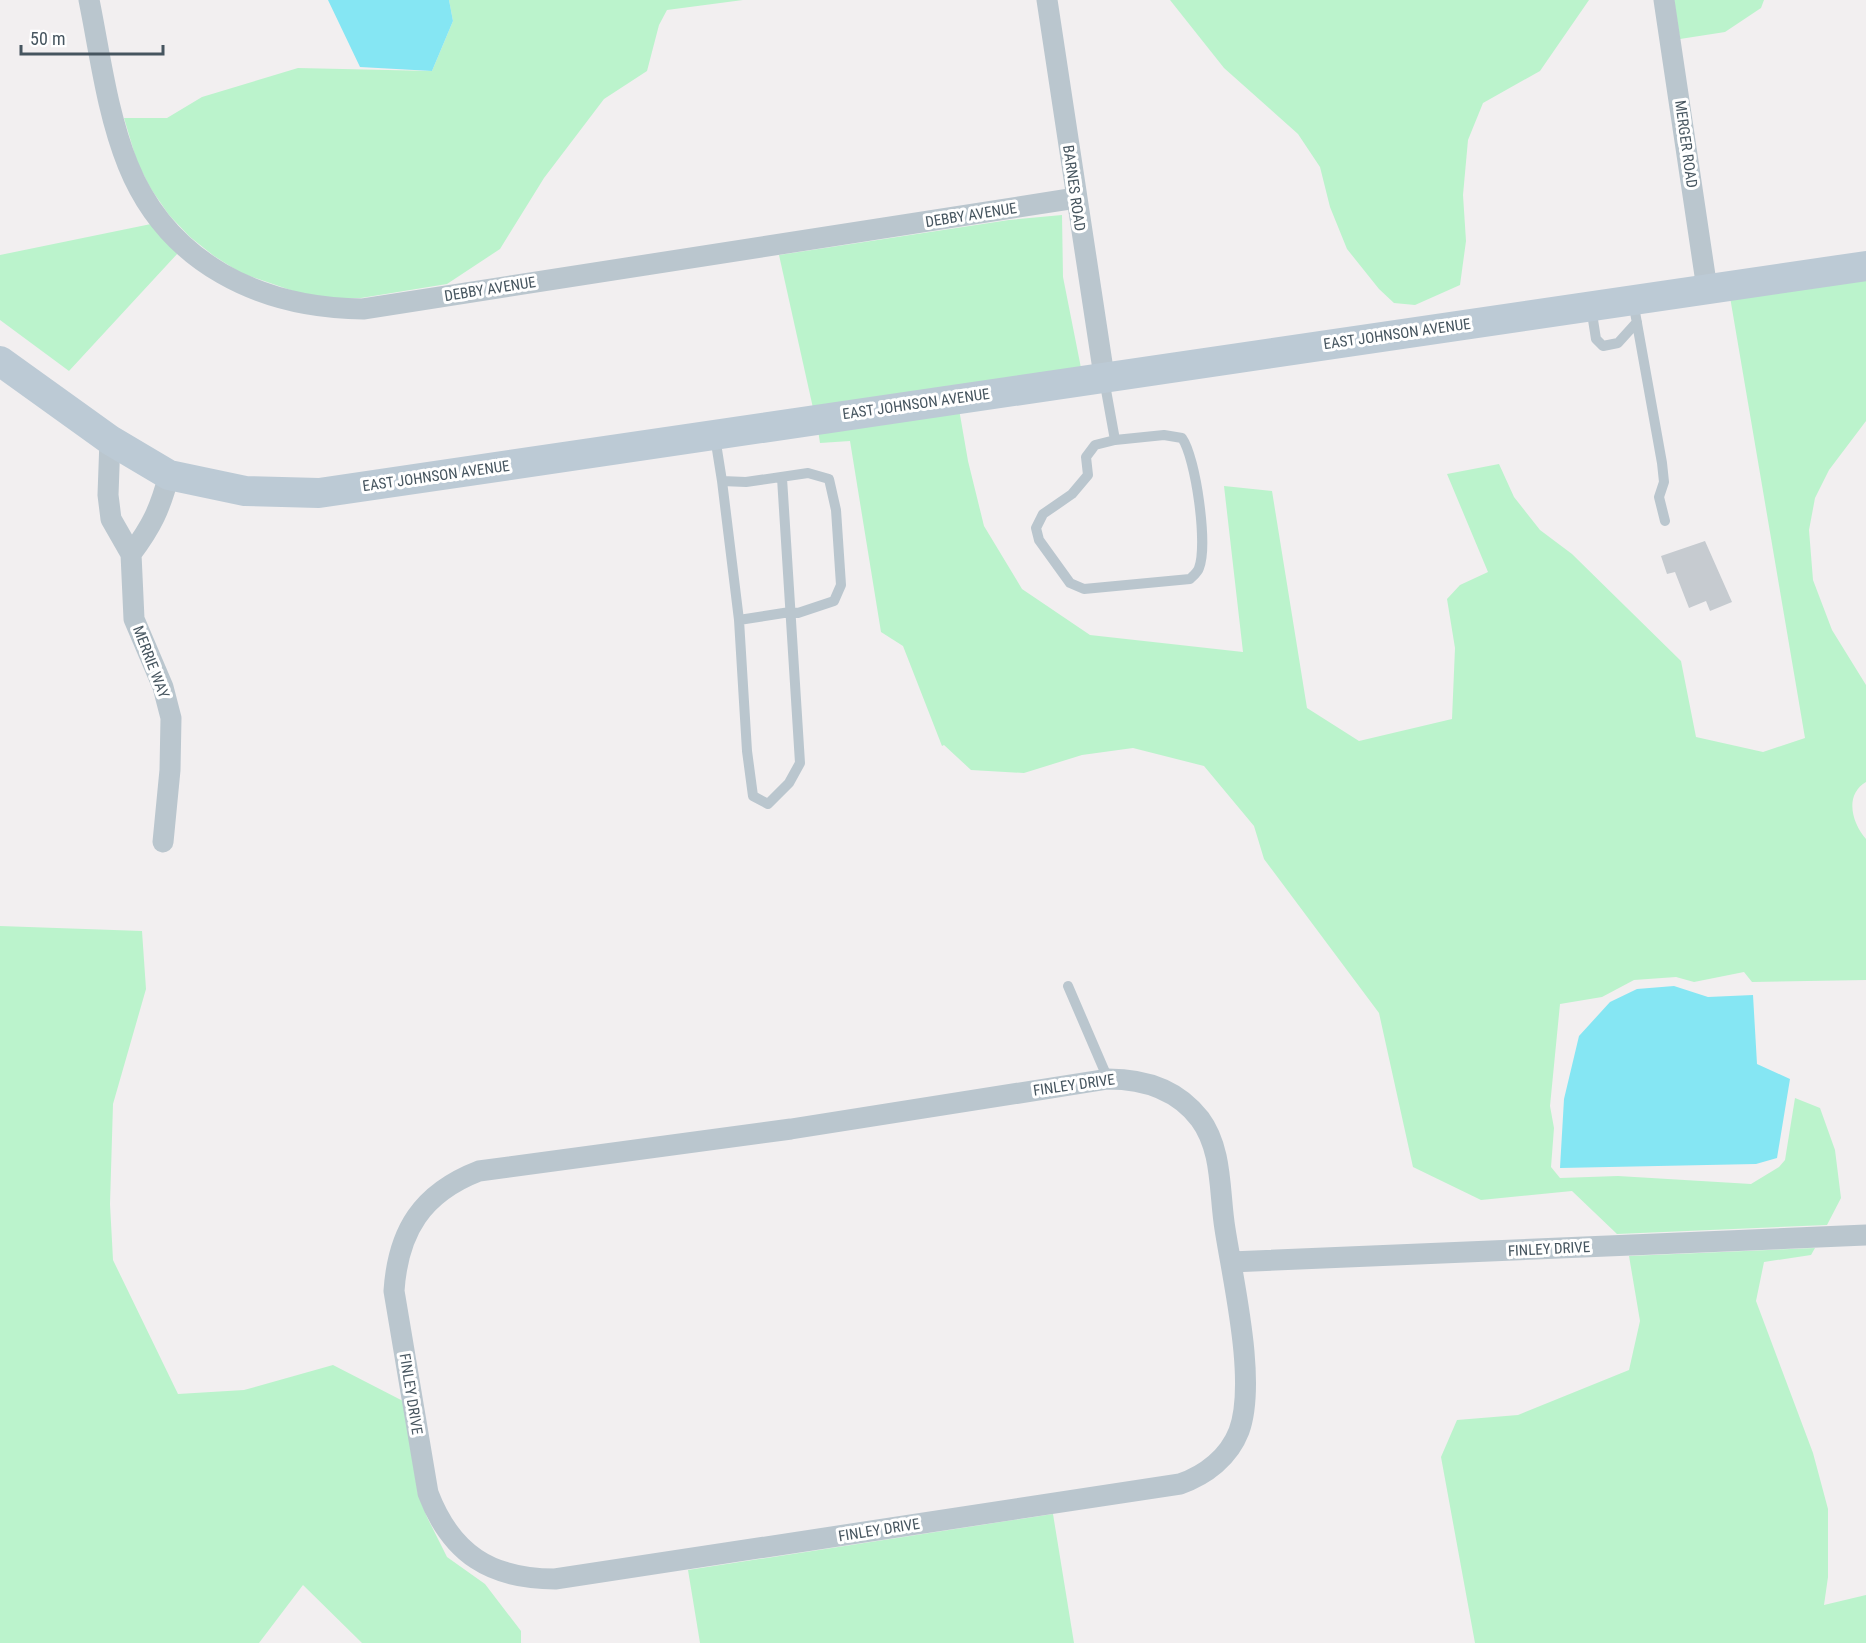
<svg xmlns="http://www.w3.org/2000/svg" width="1866" height="1643" viewBox="0 0 1866 1643" font-family="'Roboto Condensed',sans-serif">
<style>
.green{fill:#bbf3cc}
.water{fill:#85e6f3}
.building{fill:#c6cbd0}
.lines{fill:none;stroke-linecap:round;stroke-linejoin:round}
.lane{stroke:#bac6ce;stroke-width:10}
.street{stroke:#bac6ce;stroke-width:21}
.secondary{stroke:#bccad5;stroke-width:30}
.labels{text-anchor:middle;stroke-width:6;stroke-linejoin:round;paint-order:stroke}
.street-label{font-size:15px;fill:#46555f;stroke:#fff}
</style>
<rect width="100%" height="100%" fill="#f2eff0"/>
<path class="green" d="M449 0H743L667 10 659 25 647 71 604 99 544 178 500 249 447 284 361 298H330L299 293 241 273 214 256 190 237 169 215 151 189 137 162 124 118H167L202 97 298 68 432 71 453 21Z
M1170 0H1589L1540 71 1483 103 1468 140 1463 195 1466 241 1460 285 1415 305 1394 303 1379 289 1347 249 1330 207 1320 167 1298 134 1224 68Z
M1674 0H1764L1761 8 1725 32 1680 39Z
M1062 215 1063 277 1081 368 813 408 779 255 1009 220Z
M151 224 178 253 69 371 0 320V255Z
M1866 277V421L1829 470 1815 498 1809 530 1813 580 1832 630 1866 685V782C1844 795 1852 823 1866 839V980L1752 982 1744 972 1694 982 1676 977 1634 980 1602 997 1560 1004 1550 1106 1554 1128 1551 1167 1560 1178 1618 1176 1751 1184 1779 1167 1785 1160 1795 1098 1820 1108 1835 1150 1841 1198 1827 1225 1617 1234 1572 1191 1481 1200 1413 1167 1379 1013 1264 859 1254 826 1204 766 1133 748 1082 755 1024 773 971 770 944 745 942 746 903 646 881 632 850 441 820 443 818 430 959 409 968 461 984 526 1022 589 1090 635 1243 652 1224 486 1272 491 1307 708 1359 741 1452 719 1455 648 1447 599 1460 585 1488 572 1447 474 1499 464 1514 497 1540 530 1572 554 1681 661 1696 737 1763 752 1805 738 1730 297Z
M0 926 142 931 146 989 113 1104 110 1204 113 1260 178 1394 244 1390 333 1365 403 1401 418 1494 427 1517 447 1557 485 1584 521 1631V1643H362L303 1585 259 1643H0Z
M1815 1248 1811 1255 1764 1262 1756 1301 1813 1453 1828 1509V1577L1824 1605 1866 1595V1643H1475L1441 1457 1457 1420 1518 1415 1629 1370 1640 1321 1629 1256Z
M1053 1514 1074 1643H700L688 1570Z"/>
<path class="water" d="M328 0H449L453 21 432 71 360 67Z
M1674 986 1708 997 1753 995 1757 1064 1790 1079 1777 1158 1756 1164 1560 1168 1564 1099 1579 1036 1610 1002 1637 989Z"/>
<path class="building" d="M1705 541 1732 602 1710 611 1706 601 1689 608 1675 572 1667 574 1661 556Z"/>
<g class="lines">
<path class="lane" d="M1633 301 1662 463 1664 482 1659 497 1665 521
M1591 307 1596 339 1603 346 1618 343 1637 322
M1104 379 1115 440 1095 445 1086 457 1088 475 1072 494 1043 514 1036 528 1039 540 1070 583 1084 589 1190 579C1193 576 1198 572 1199 568 1208 545 1196 458 1182 438L1164 435 1115 440
M715 437 722 481 746 482 808 473 829 479 836 510 841 585 834 601 798 613 790 612 739 620 722 481
M739 620 747 751 753 796 768 804 789 783 800 763 782 478
M1068 986 1108 1079"/>
<path class="street" d="M89 0C100 54 107 113 128 165 168 264 261 308 363 309L1076 198
M1047 0 1104 376
M1664 0 1707 289
M110 440 108 495 111 519 131 554 134 619 163 687 171 718 170 770 163 842
M131 554C152 526 160 509 169 475
M1108 1079C1144 1079 1177 1089 1200 1119 1223 1150 1219 1193 1225 1229 1233 1281 1257 1382 1239 1431 1229 1457 1206 1475 1180 1484L555 1579C491 1579 451 1554 428 1493L394 1291C398 1231 422 1193 479 1171L791 1129Z
M1231 1262 1866 1235"/>
<path class="secondary" d="M0 361 110 440 169 475 245 491 319 493 1866 266"/>
</g>
<g class="labels">
<g class="street-label">
<text transform="translate(1686 144) rotate(82)" y="5">MERGER ROAD</text>
<text transform="translate(1074 188) rotate(82)" y="5">BARNES ROAD</text>
<text transform="translate(971 215) rotate(-9)" y="5">DEBBY AVENUE</text>
<text transform="translate(490 289) rotate(-9)" y="5">DEBBY AVENUE</text>
<text transform="translate(1397 334) rotate(-8)" y="5">EAST JOHNSON AVENUE</text>
<text transform="translate(916 404) rotate(-8)" y="5">EAST JOHNSON AVENUE</text>
<text transform="translate(436 476) rotate(-8)" y="5">EAST JOHNSON AVENUE</text>
<text transform="translate(151 662) rotate(69)" y="5">MERRIE WAY</text>
<text transform="translate(1074 1085) rotate(-8)" y="5">FINLEY DRIVE</text>
<text transform="translate(1549 1249) rotate(-3)" y="5">FINLEY DRIVE</text>
<text transform="translate(411 1394) rotate(81)" y="5">FINLEY DRIVE</text>
<text transform="translate(879 1530) rotate(-9)" y="5">FINLEY DRIVE</text>
</g>
</g>
<path d="M21 45v9h142v-9" fill="none" stroke="#46555f" stroke-width="3"/>
<text x="30" y="45" font-size="18" fill="#46555f" stroke="#ffffff" stroke-width="4.5" paint-order="stroke">50 m</text>
</svg>
